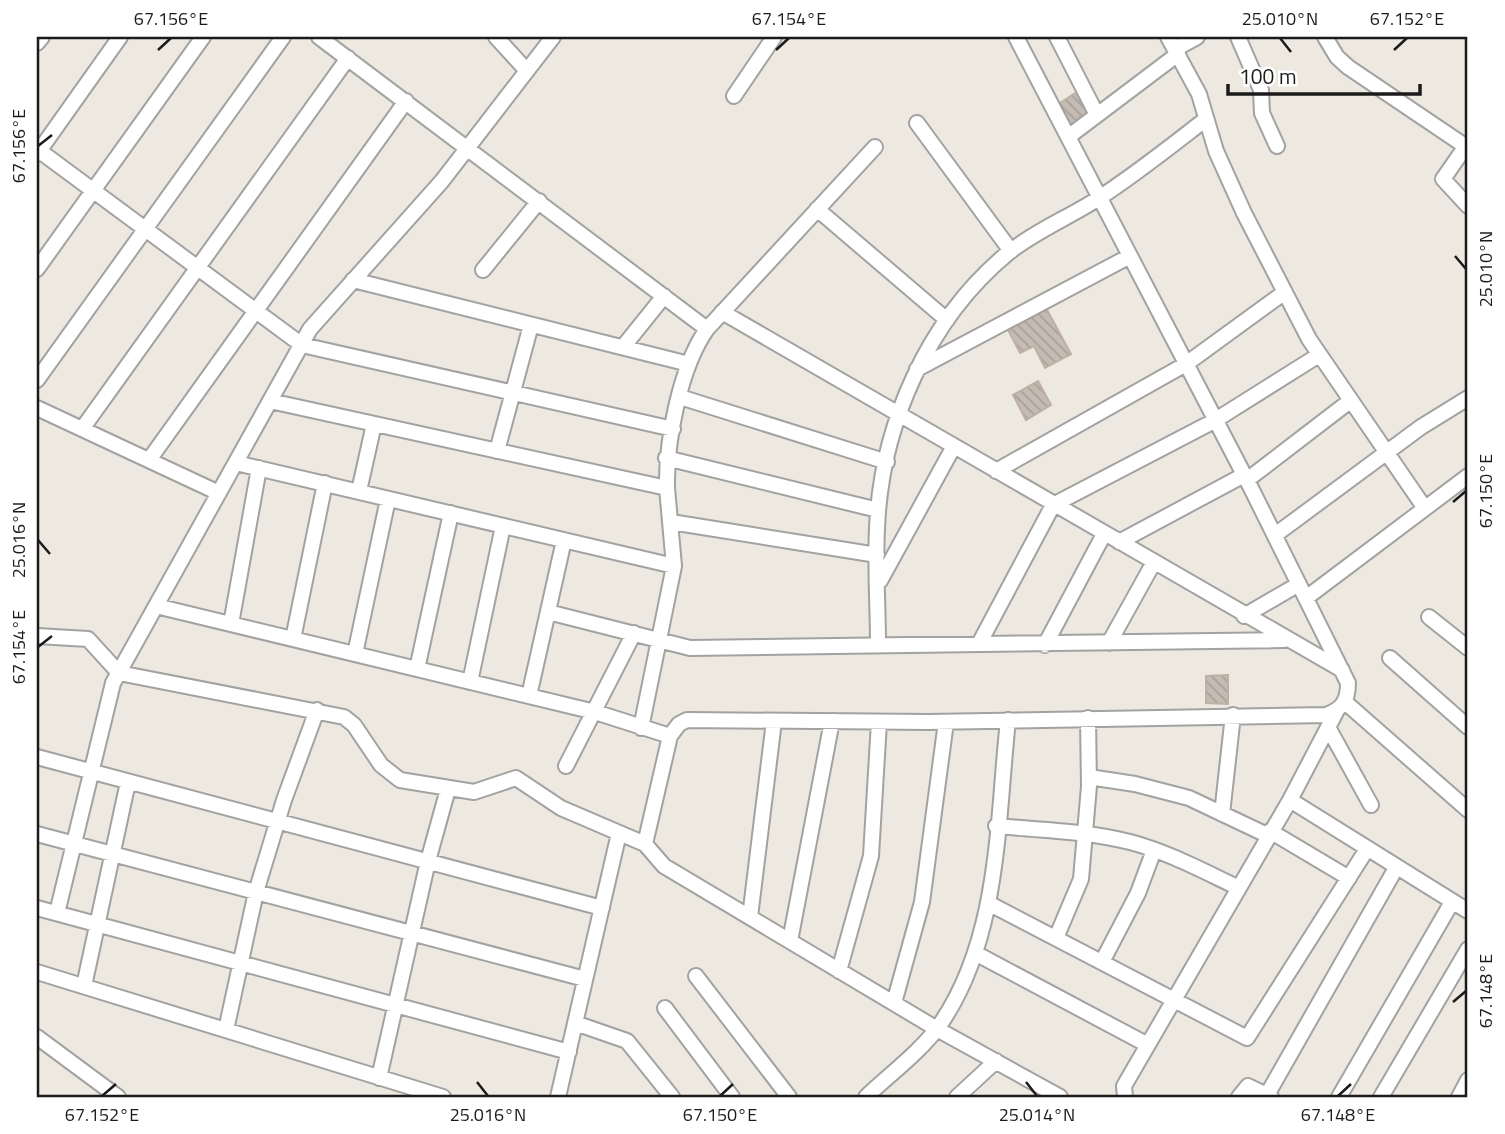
<svg xmlns="http://www.w3.org/2000/svg" width="1505" height="1134" viewBox="0 0 1505 1134" font-family="'Titillium Web',sans-serif">
<style>
.building{fill:url(#building-back-hatch);stroke:#beb0a2;stroke-width:2}
.lines{fill:none;stroke-linecap:round;stroke-linejoin:round}
.minor-casing{stroke:#a2a2a2;stroke-width:18}
.minor{stroke:#fff;stroke-width:14}
.ticks{fill:none;stroke:#1b1b1b;stroke-width:2.5}
.neatline{fill:none;stroke:#1b1b1b;stroke-width:2.5}
.ticks-label{font-size:18px;text-anchor:middle;fill:#1b1b1b}
</style>
<defs>
<pattern id="building-back-hatch" width="6" height="6" patternUnits="userSpaceOnUse" patternTransform="scale(1.75)"><rect width="6" height="6" fill="#c4bbb3"/><path d="M-1 5l2 2M0 0l6 6M5-1l2 2" fill="none" stroke="#a8a099"/></pattern>
</defs>
<rect width="100%" height="100%" fill="#ede9e0"/>
<path class="building" d="M1080 90 1096 114 1071 130 1057 105Z
M1046 308 1071 354 1045 368 1034 346 1020 353 1007 328Z
M1038 381 1051 405 1026 420 1013 395Z
M1228 675V704L1206 703V676Z"/>
<g class="lines">
<g class="minor-casing">
<path id="minor" d="M319 37 707 329
M496 37 527 71
M1057 37 1097 115
M1168 37 1199 94 1216 151 1244 213 1309 339 1424 507
M1238 37 1261 90 1262 113 1277 146
M1325 37 1337 57 1348 67 1468 148
M37 43 42 37
M1175 49 1197 37
M734 96 774 37
M917 123 1011 251
M1068 137 1178 54
M1466 146 1443 179 1468 206
M37 149 302 345 673 429
M37 154 120 37
M817 209 947 320
M37 269 203 37
M483 270 539 201
M353 280 689 364
M722 312 1342 670
M623 347 664 296
M917 369 1130 256
M37 380 283 37
M680 397 887 462
M270 401 667 488C666 441 680 367 707 329L875 147
M37 408 219 493
M82 429 348 58
M497 451 531 325
M666 458 878 510
M149 460 406 101
M236 463 674 566
M996 471 1186 364 1285 292
M1247 480 1350 401
M359 491 374 424
M671 522 877 555
M1275 535 1421 427 1468 398
M1119 542 1244 475
M880 581 954 446
M1306 598 1468 476
M156 606 595 712 670 736
M548 612 690 648 1284 640
M1244 616 1299 584
M1429 617 1468 648
M231 624 259 468
M37 636 88 639 119 673 344 717 354 725 381 765 400 780 474 792 516 778 561 808 645 844 664 866 937 1029 1060 1097
M293 639 325 483
M1109 643 1154 562
M979 644 1053 505 1214 421 1319 355
M878 645C878 606 875 567 877 528 881 425 928 319 1008 253 1035 231 1070 217 1099 198 1136 174 1171 146 1206 119
M1045 645 1104 534
M355 654 388 499
M1390 658 1468 727
M417 669 451 513
M470 682 503 526
M529 696 564 540
M1345 702 1468 810
M641 728 674 566 667 488
M1329 729 1371 805
M37 757 602 908
M566 766 634 633
M1089 777 1135 784 1189 798 1267 835
M1290 800 1468 911
M1222 814 1233 715
M996 826C1041 830 1086 831 1130 842 1168 852 1203 871 1239 888
M1270 831 1349 878
M37 834 585 979
M645 844 670 736 679 724 687 720 928 722 1326 715C1343 709 1348 700 1348 683L1252 490 1016 37
M988 903 1247 1038 1367 849
M37 908 569 1052
M57 913 113 683 310 329 442 181 553 37
M750 917 774 721
M1056 938 1081 879 1089 786 1088 718
M790 941 832 721
M975 953 1148 1045
M1102 962 1138 893 1154 850
M839 971 871 856 879 722
M37 972 443 1097
M696 976 789 1097
M84 986 128 782
M894 1003 922 902 946 722
M665 1008 732 1097
M575 1023 627 1041 672 1097
M226 1030 256 892 284 800 317 710
M37 1037 118 1097
M379 1078 428 861 448 789
M1267 1095 1396 868
M558 1097 619 833
M866 1097C889 1075 920 1052 939 1026 1000 939 997 822 1008 720
M957 1097 996 1061
M1125 1097 1124 1086 1290 800 1336 712
M1239 1097 1248 1086 1271 1097
M1339 1097 1452 902
M1381 1097 1468 949
M1459 1097 1468 1080"/>
</g>
<use href="#minor" class="minor"/>
</g>
<path class="ticks" d="M1280 38 1291 52M158 50 171 38M776 50 789 38M1394 50 1407 38M38 146 52 135M1455 256 1466 269M1453 502 1466 491M38 540 50 554M38 647 52 636M1453 1002 1466 991M477 1082 488 1096M1026 1082 1037 1096M102 1096 116 1084M720 1096 733 1084M1338 1096 1351 1084"/>
<rect width="1505" height="1134" fill="none" stroke="#ffffff" stroke-width="77"/>
<path d="M1228 84v10h192v-10" fill="none" stroke="#1b1b1b" stroke-width="3.5"/>
<text x="1239" y="84" font-size="21" fill="#1b1b1b" stroke="#ffffff" stroke-width="5" paint-order="stroke">100 m</text>
<rect x="38" y="38" width="1428" height="1058" class="neatline"/>
<g class="ticks-label">
<text x="171" y="25">67.156°E</text>
<text x="789" y="25">67.154°E</text>
<text x="1280" y="25">25.010°N</text>
<text x="1407" y="25">67.152°E</text>
<text transform="translate(19 146) rotate(-90)" y="6">67.156°E</text>
<text transform="translate(1486 269) rotate(-90)" y="6">25.010°N</text>
<text transform="translate(1486 491) rotate(-90)" y="6">67.150°E</text>
<text transform="translate(19 540) rotate(-90)" y="6">25.016°N</text>
<text transform="translate(19 647) rotate(-90)" y="6">67.154°E</text>
<text transform="translate(1486 991) rotate(-90)" y="6">67.148°E</text>
<text x="102" y="1121">67.152°E</text>
<text x="488" y="1121">25.016°N</text>
<text x="720" y="1121">67.150°E</text>
<text x="1037" y="1121">25.014°N</text>
<text x="1338" y="1121">67.148°E</text>
</g>
</svg>
